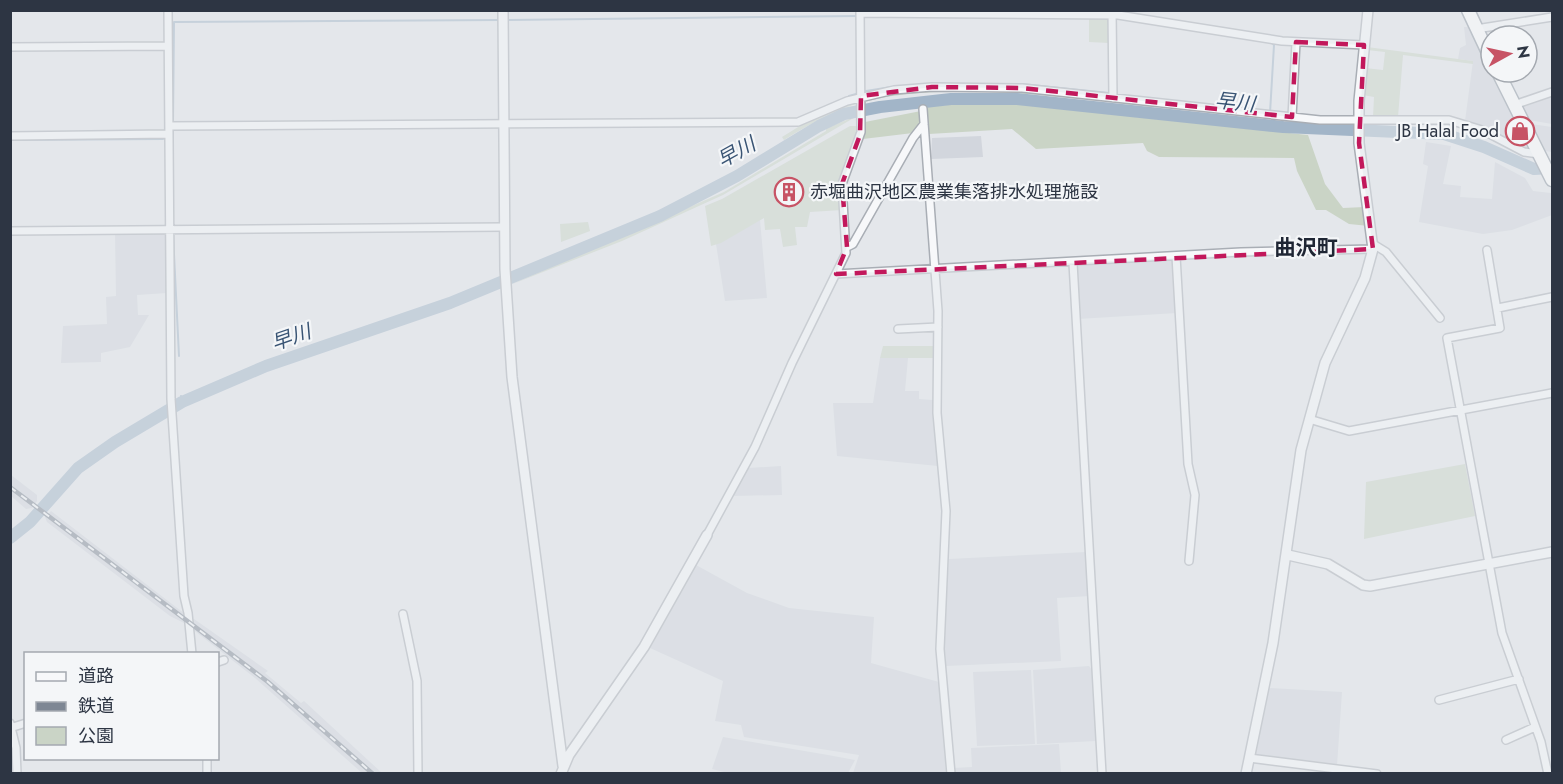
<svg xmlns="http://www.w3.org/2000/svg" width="1563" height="784" viewBox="0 0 1563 784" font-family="Jost,'Noto Sans JP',sans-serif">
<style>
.built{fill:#d2d6dd}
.green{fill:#cad4c6}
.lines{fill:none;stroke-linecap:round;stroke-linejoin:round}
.stream{stroke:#a2b5c8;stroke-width:2}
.river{stroke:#a2b5c8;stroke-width:12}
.minor-casing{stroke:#a9aeb5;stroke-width:10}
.tertiary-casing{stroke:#a9aeb5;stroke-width:12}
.trunk-casing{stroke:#8c95a1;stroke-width:15}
.minor{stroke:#f7f8fa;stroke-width:7}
.tertiary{stroke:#f7f8fa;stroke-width:9}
.trunk{stroke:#fff;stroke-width:12}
.rail-casing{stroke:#7e8794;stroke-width:4.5}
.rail{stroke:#f4f6f8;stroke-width:2;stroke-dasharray:7;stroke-linecap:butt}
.marked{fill:none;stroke:#c2185b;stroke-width:4.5;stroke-dasharray:12 8;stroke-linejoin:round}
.labels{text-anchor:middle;stroke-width:4.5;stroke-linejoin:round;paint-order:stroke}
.poi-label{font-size:18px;fill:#2d3543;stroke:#f4f6f8;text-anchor:end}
.water-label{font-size:20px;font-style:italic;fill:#395474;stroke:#f4f6f8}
.quarter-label{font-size:21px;font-weight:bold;fill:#1f2634;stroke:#f4f6f8}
</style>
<rect width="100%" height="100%" fill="#e4e7eb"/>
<path class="built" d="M1464 27H1471L1531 148 1526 150 1465 121 1473 61 1458 59 1460 48 1466 45Z
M1552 95V124L1529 120 1522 107Z
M1531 124 1552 127V152L1545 151Z
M981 136 983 157 931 159 932 138Z
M1426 142 1451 146 1443 184 1461 186 1460 197 1492 199 1495 162 1525 178 1533 191 1551 193 1552 215 1512 230 1483 234 1419 222 1428 166 1423 164Z
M760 220 767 298 725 301 716 244Z
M115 232H167V293L137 295 138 315H149L130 347 101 353V362L61 363 63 326 107 324 106 297 116 296Z
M1174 260 1177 313 1078 319 1076 266Z
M880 358H908L905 391H919V399L933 400 938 466 837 456 833 403H873Z
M781 466 782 495 732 496 748 468Z
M11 475 37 495V501L32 508 26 509 11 496Z
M51 511 185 614 186 624 170 616 47 522 45 517Z
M1086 552 1090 596 1057 598 1061 661 946 666 944 631 949 559Z
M696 565 747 593 789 608 874 617 871 663 939 682 946 772 853 773 859 755 744 737 741 725 715 721 723 681 650 648Z
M194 619 268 671 265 673 301 703 304 701 382 773H362L255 678 191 628 190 621Z
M1089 666 1095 674 1096 741 1037 744 1033 670Z
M1031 670 1035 744 977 746 973 672Z
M1268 688 1342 692 1337 766 1253 755Z
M723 737 828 755 855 760 848 773H728L712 769Z
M1059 744 1061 773H954L953 768 972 767 971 748Z"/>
<path class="green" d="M1089 19 1109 20V43L1089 42Z
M1367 47 1458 59 1473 61V64L1403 55 1398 117H1373L1374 97 1363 95 1365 68 1383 70 1385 52 1367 50Z
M936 89 1023 90 1153 104 1152 107C1066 98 936 78 853 105 828 113 807 126 784 140L782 137 824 111 855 100 857 102 893 93Z
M970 103 1013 104 1308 135 1325 184 1343 208 1365 207 1369 226 1349 224 1326 210H1316L1297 171 1294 158 1159 157 1147 151 1143 143 1036 149 1012 129 929 134 925 107Z
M921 111V120L913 133 863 139 865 122Z
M857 116 723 195 622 241 510 285 724 192 826 131V128Z
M850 126H857L858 130 839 181 842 210 810 212 807 227H795L797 245 783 247 780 229 765 230 764 218 721 243 711 246 705 206 722 199Z
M588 222 590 231 561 242 560 224Z
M883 346H936L935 358H880Z
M1465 464 1475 516 1364 539 1366 482Z"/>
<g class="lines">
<path class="stream" d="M1118 18 1142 22
M507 20 858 16
M936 84H1022L1109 93
M897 87 927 84
M866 91 891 87
M849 96 856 94
M1270 113 1274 45 1272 43
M173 120 174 22 499 20
M1283 123V127
M173 132V223
M10 140 163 139
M173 234 179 356
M181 396 182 402"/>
<path class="river" d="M10 538 30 522 78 468 115 442 182 402 266 366 450 303 660 216 737 176 819 126 844 114 880 107 951 99H1017L1283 127 1444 134 1484 147 1534 169 1552 168"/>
<g class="minor-casing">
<path id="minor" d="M168 10 171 399 184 596 188 613 192 654
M1112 10 1113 98
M860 13 1118 15 1282 41 1364 45
M1476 29 1552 17
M10 47 168 46
M1514 105 1552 92
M923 109 938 311 937 413 946 511 940 649 951 774
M1292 117 1296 42
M169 126 798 122 847 101 894 90 932 87 1022 88 1320 120H1449L1482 130 1524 152 1539 154
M10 136 169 134
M10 231 504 227
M1373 244 1386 252 1440 318
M847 247 853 244 913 138 924 124
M1487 250 1500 328 1447 338 1502 633 1541 742 1548 774
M1176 256 1188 464 1195 495 1189 561
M1073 263 1102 774
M836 274 1241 252 1373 249
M1498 308 1552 297
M898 329 938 327
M1309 419 1349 431 1552 393
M707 535 755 447 792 363 846 253 842 184 861 132 860 10
M403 614 417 681 418 774
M218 662 224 660
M1439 700 1519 679
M10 723 16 748 17 774
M10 728 26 723
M1506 740 1535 727
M207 758V774
M1249 758 1377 774"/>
</g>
<g class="tertiary-casing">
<path id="tertiary" d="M503 10 505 269 512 377 563 766
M1288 555 1328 564 1363 585 1370 586 1552 552
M561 774 569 755 644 647 707 535
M1246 774 1273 643 1301 450 1325 363 1365 278 1373 249 1359 143V101L1368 10"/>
</g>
<g class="trunk-casing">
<path id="trunk" d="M1468 10 1491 59
M1498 72 1552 180"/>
</g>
<use href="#minor" class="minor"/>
<use href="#tertiary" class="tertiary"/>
<use href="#trunk" class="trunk"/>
<g class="rail-casing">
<path id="rail" d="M10 487 268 682 373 774"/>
</g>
<use href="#rail" class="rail"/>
</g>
<path d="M0 0H1563V784H0ZM1296 42 1364 45 1359 143 1373 249 836 274 847 247 842 184 860 135 861 96 932 87 1022 88 1292 117Z" fill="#e4e7eb" fill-opacity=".55" fill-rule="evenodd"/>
<path class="marked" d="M1296 42 1364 45 1359 143 1373 249 836 274 847 247 842 184 860 135 861 96 932 87 1022 88 1292 117Z"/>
<defs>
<g id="shop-ring" transform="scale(1.5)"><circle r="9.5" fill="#f4f6f8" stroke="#c75365" stroke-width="1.5"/><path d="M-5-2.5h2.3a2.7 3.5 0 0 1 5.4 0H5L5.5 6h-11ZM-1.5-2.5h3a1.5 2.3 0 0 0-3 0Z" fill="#c75365"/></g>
<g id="building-ring" transform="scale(1.5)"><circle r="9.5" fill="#f4f6f8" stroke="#c75365" stroke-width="1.5"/><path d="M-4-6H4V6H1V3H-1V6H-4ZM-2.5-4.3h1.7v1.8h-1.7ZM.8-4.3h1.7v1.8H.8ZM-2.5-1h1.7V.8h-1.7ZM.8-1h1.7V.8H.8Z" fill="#c75365"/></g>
</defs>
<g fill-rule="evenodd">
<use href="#shop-ring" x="1520" y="131"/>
<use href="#building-ring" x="789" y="192"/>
</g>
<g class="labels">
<g class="poi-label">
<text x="1499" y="137">JB Halal Food</text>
<text x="810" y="198" text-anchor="start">赤堀曲沢地区農業集落排水処理施設</text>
</g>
<g class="water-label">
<text transform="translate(1235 102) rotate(6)" y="7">早川</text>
<text transform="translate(736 152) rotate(-29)" y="7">早川</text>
<text transform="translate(291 337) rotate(-19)" y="7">早川</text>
</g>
<g class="quarter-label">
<text x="1306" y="255">曲沢町</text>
</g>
</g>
<rect width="1563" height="784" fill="none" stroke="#2d3543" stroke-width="24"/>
<rect x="24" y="652" width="195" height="108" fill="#f4f6f8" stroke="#a4a9b0" stroke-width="1.5"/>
<rect x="36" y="672" width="30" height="9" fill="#f7f8fa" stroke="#a4a9b0" stroke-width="1.5"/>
<text x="78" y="682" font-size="18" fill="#2d3543">道路</text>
<rect x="36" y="702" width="30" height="9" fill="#7e8794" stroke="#a4a9b0" stroke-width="1.5"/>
<text x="78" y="712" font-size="18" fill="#2d3543">鉄道</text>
<rect x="36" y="727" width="30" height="18" fill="#cad4c6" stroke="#a4a9b0" stroke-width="1.5"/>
<text x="78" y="742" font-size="18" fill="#2d3543">公園</text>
<g transform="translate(1509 54) rotate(82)"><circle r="28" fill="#f4f6f8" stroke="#a4a9b0" stroke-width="1.5"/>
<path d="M0-4.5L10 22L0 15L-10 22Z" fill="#c75365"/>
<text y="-9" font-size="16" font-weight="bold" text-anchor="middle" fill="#2d3543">N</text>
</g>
</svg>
